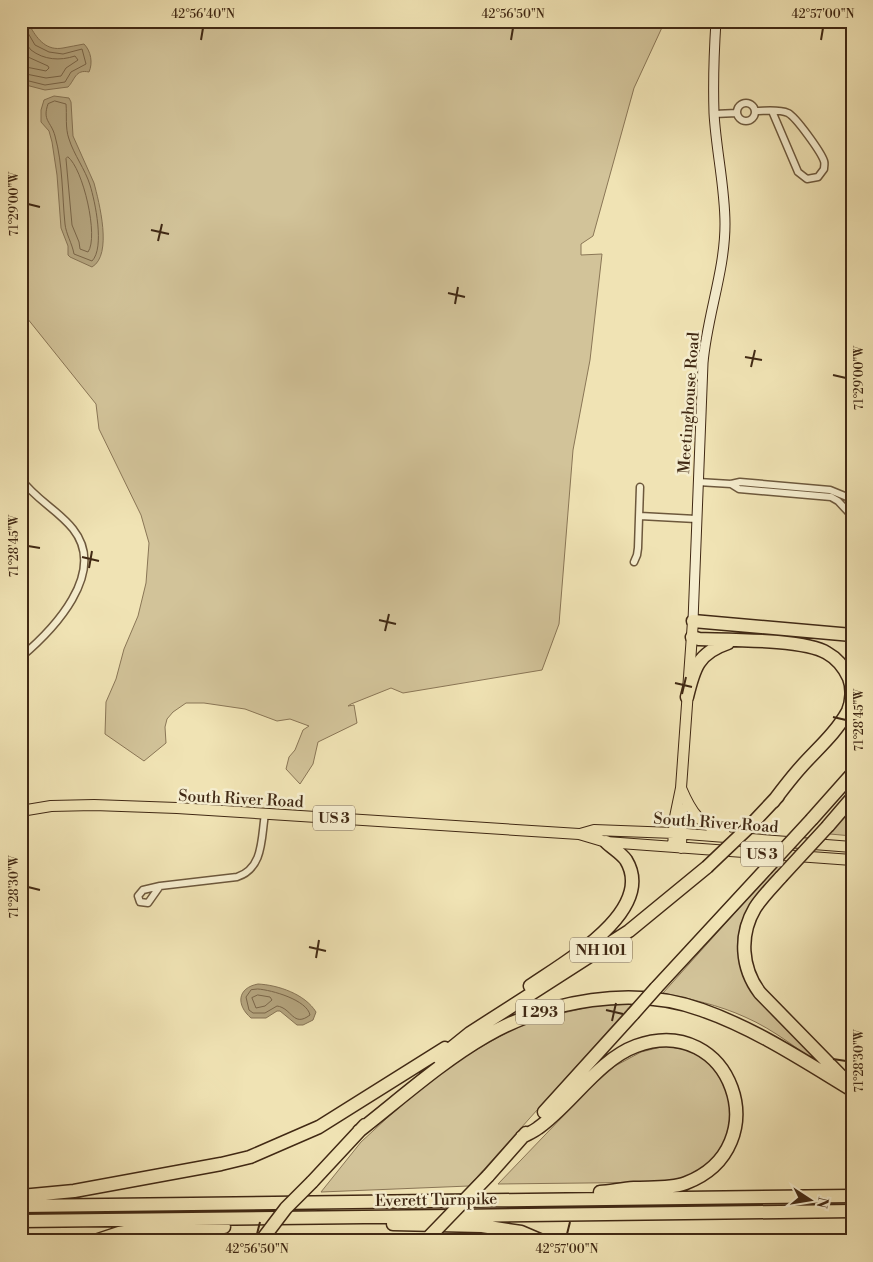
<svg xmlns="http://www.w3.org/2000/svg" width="873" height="1262" viewBox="0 0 873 1262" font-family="'Libre Bodoni',serif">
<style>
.green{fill:#d2c399;stroke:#8a7656}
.water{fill:#b4a47e;stroke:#867354}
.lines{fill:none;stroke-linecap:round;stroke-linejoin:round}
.shore{stroke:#7a6649;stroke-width:1}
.street-casing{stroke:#6d583c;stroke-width:9}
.secondary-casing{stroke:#412914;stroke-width:11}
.primary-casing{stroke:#412914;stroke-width:12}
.highway-casing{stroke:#412914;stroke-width:15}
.street{stroke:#f5edce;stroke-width:6}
.secondary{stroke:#f5edce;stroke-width:9}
.primary{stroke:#f0e3b4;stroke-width:10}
.highway{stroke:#f0e3b4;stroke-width:12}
.highway-bridge-casing{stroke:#412914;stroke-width:15;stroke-linecap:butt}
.highway-bridge{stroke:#f0e3b4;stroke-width:12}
.ticks{fill:none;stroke:#412914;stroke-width:2}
.labels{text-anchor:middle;stroke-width:5;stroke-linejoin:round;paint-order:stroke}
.shield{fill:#f5edce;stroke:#77644c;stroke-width:1}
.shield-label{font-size:15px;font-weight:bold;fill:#412914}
.street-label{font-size:16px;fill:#412914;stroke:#f5edce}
.neatline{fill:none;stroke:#412914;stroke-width:2}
.ticks-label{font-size:12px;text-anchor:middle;fill:#412914}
</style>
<rect width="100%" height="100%" fill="#f0e3b4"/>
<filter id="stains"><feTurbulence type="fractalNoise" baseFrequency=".004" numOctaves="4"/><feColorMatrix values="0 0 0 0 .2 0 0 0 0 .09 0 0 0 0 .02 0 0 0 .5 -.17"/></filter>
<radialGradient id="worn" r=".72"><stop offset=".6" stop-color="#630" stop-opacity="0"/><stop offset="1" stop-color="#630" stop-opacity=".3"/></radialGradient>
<path class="green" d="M21 21H665L634 88 593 236 581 244V255L602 254 590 360 573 450 559 624 542 670 403 693 391 688 351 704 348 706 354 705 357 723 318 742 313 764 300 784 286 769 289 757 295 750 303 730 309 726 290 719 277 721 245 709 204 703H186L173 712 167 719 165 727 166 743 144 761 105 734 106 702 116 679 124 649 138 616 146 583 149 543 141 515 99 429 96 404 27 318 21 316Z
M852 807V836L830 834Z
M777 866 783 867 751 904 741 923 738 938 742 971 827 1070C800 1051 775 1030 745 1017 719 1005 690 999 663 993Z
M632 1004 469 1186 321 1192 361 1142 412 1095 467 1055 525 1022 593 1006Z
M665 1046 687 1050 705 1059 715 1070 729 1093 731 1114 725 1143 709 1166 702 1170 671 1182 498 1184 591 1087 615 1066 641 1052Z"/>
<path class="water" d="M23 25 31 28C38 40 47 51 63 48 70 47 77 45 84 44 91 51 93 63 89 72 75 69 75 80 68 87L45 90 22 84 21 26Z
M54 96 69 98 71 102 73 136 94 183C99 202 113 255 92 267L70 257 68 255V246L61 228 57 175 52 142 49 131 41 122V110L44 100Z
M258 984C278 985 305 994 316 1012L313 1020 303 1025H297L280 1011H277L266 1018H251C236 1005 237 988 258 984Z"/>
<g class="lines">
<path class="shore" d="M21 30 28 33 35 45 49 52 63 54 82 49 86 64 71 72 65 82 45 85 21 79
M21 37C26 40 27 46 31 50 44 60 60 61 75 56L78 60 66 68 61 76 46 78 21 73
M21 49 28 57 48 66 49 68 46 71 21 66
M55 101 66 104C67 115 65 128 69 139 74 155 85 169 90 185 95 201 105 248 92 261L74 254C72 243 66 234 65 224 62 195 63 165 55 136 51 121 42 121 48 104Z
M68 157C83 168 99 237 88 252L80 249 79 242 72 225 66 159Z
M258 989C272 990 307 1000 310 1015 293 1028 292 1008 277 1006L265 1013H253L249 1010 246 997 251 990Z
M258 995 270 997 272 1000 265 1006 256 1008 252 998Z"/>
<g class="street-casing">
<path id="street" d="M737 112a9 9 0 1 1 18 0a9 9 0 1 1-18 0Z
M756 111C765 111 779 109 788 113 796 117 821 152 824 161 825 164 824 166 824 169L818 177 807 179 798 172 772 111
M714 114 737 113
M21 479C35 499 58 510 73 529 108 573 53 630 21 657
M698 482 731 484 740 482 830 490 852 499
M731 484 739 489 831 497 838 501 852 516
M640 516 696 519
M634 562 637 555 638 548 640 487
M160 886 237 877C264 868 261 838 265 814
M160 886 148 903 140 902 138 896 143 890Z"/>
</g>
<g class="secondary-casing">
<path id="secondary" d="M693 621 703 363C707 316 725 271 725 224 725 187 716 150 714 113 713 83 714 52 716 21"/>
</g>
<g class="primary-casing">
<path id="primary" d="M681 788C692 814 699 823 725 834
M21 811 51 806 94 805 177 808 579 834 606 842 852 860
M580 834 594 830 674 833 852 847
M673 847 675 817 681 788 693 621
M681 848 682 809"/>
</g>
<g class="highway-casing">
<path id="highway" d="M693 621 852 635
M692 637 699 639C728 640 805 639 827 653 838 659 844 667 849 678 853 688 852 702 848 711 836 733 817 749 801 767 791 778 782 790 773 802
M687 697C694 668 698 653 728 643
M812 819 852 774
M828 826 852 798
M748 828 778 796
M781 877C772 887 762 897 755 908 739 935 741 968 760 993L846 1081
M530 986C563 963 657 911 626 860 621 853 612 848 606 842
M656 988 766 869
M439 1058 470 1033 629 931 707 867
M544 1112 633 1014
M359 1131C400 1099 441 1062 486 1036 549 1000 633 985 702 1010 756 1029 804 1061 852 1090
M522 1137C527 1134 533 1132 538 1128 571 1105 598 1060 636 1046 731 1011 779 1147 686 1183 670 1189 651 1187 634 1188 622 1189 611 1191 600 1192
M488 1176 526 1133
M312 1182 365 1125
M21 1196 74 1191 221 1164 250 1157 319 1127 445 1048
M21 1206 852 1196
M21 1221C298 1220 575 1213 852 1211
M393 1224 482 1226 521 1232 542 1241
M95 1241 119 1233 131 1231 224 1227"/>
</g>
<use href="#street" class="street"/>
<use href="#secondary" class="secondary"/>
<use href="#primary" class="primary"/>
<use href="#highway" class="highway"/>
<g class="highway-bridge-casing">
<path id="highway-bridge" d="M707 867 748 828
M766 869 812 819
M781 877 828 826
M633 1014 656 988
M430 1236 488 1176
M261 1241 286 1208 312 1182"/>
</g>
<use href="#highway-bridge" class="highway-bridge"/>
</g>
<path class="ticks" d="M201 40 203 28M511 40 513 28M821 40 823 28M28 204 40 207M151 230 169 234M158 241 162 224M448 293 465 297M455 304 458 287M745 357 762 360M751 367 755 350M833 375 846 378M28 546 40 548M82 557 99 561M89 568 92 551M379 620 396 624M385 631 389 614M675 683 692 687M682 694 686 677M833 717 846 720M28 887 40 890M309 947 326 951M316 958 319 940M606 1010 623 1014M612 1021 616 1003M833 1059 846 1061M257 1234 260 1222M567 1234 570 1222"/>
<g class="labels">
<g class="shield">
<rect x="313" y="805.5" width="42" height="25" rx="4"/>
<rect x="741" y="841.5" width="42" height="25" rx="4"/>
<rect x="570" y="937.5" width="62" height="25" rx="4"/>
<rect x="516" y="999.5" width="48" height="25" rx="4"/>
</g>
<g class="shield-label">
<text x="334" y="823">US 3</text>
<text x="762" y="859">US 3</text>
<text x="601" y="955">NH 101</text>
<text x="540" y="1017">I 293</text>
</g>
<g class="street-label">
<text transform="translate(688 403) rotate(-86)" y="6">Meetinghouse Road</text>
<text transform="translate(241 798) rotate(3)" y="6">South River Road</text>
<text transform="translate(716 822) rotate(4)" y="6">South River Road</text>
<text transform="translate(436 1199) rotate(-1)" y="6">Everett Turnpike</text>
</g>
</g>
<rect width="873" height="1262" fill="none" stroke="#f0e3b4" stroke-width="55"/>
<g transform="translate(810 1200) rotate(102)" stroke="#f5edce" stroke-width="4" paint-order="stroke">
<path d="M0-4L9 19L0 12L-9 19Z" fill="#412914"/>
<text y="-8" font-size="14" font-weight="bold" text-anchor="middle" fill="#412914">N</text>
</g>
<rect x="28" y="28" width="818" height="1206" class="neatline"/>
<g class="ticks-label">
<text x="203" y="18">42°56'40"N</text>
<text x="513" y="18">42°56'50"N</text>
<text x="823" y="18">42°57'00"N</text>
<text transform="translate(14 204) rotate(-90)" y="4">71°29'00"W</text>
<text transform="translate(859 378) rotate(-90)" y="4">71°29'00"W</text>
<text transform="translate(14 546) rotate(-90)" y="4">71°28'45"W</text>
<text transform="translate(859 720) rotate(-90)" y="4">71°28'45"W</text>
<text transform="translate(14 887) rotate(-90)" y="4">71°28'30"W</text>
<text transform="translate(859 1061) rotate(-90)" y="4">71°28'30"W</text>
<text x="257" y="1253">42°56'50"N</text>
<text x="567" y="1253">42°57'00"N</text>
</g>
<rect width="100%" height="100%" filter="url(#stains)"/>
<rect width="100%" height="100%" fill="url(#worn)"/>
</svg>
